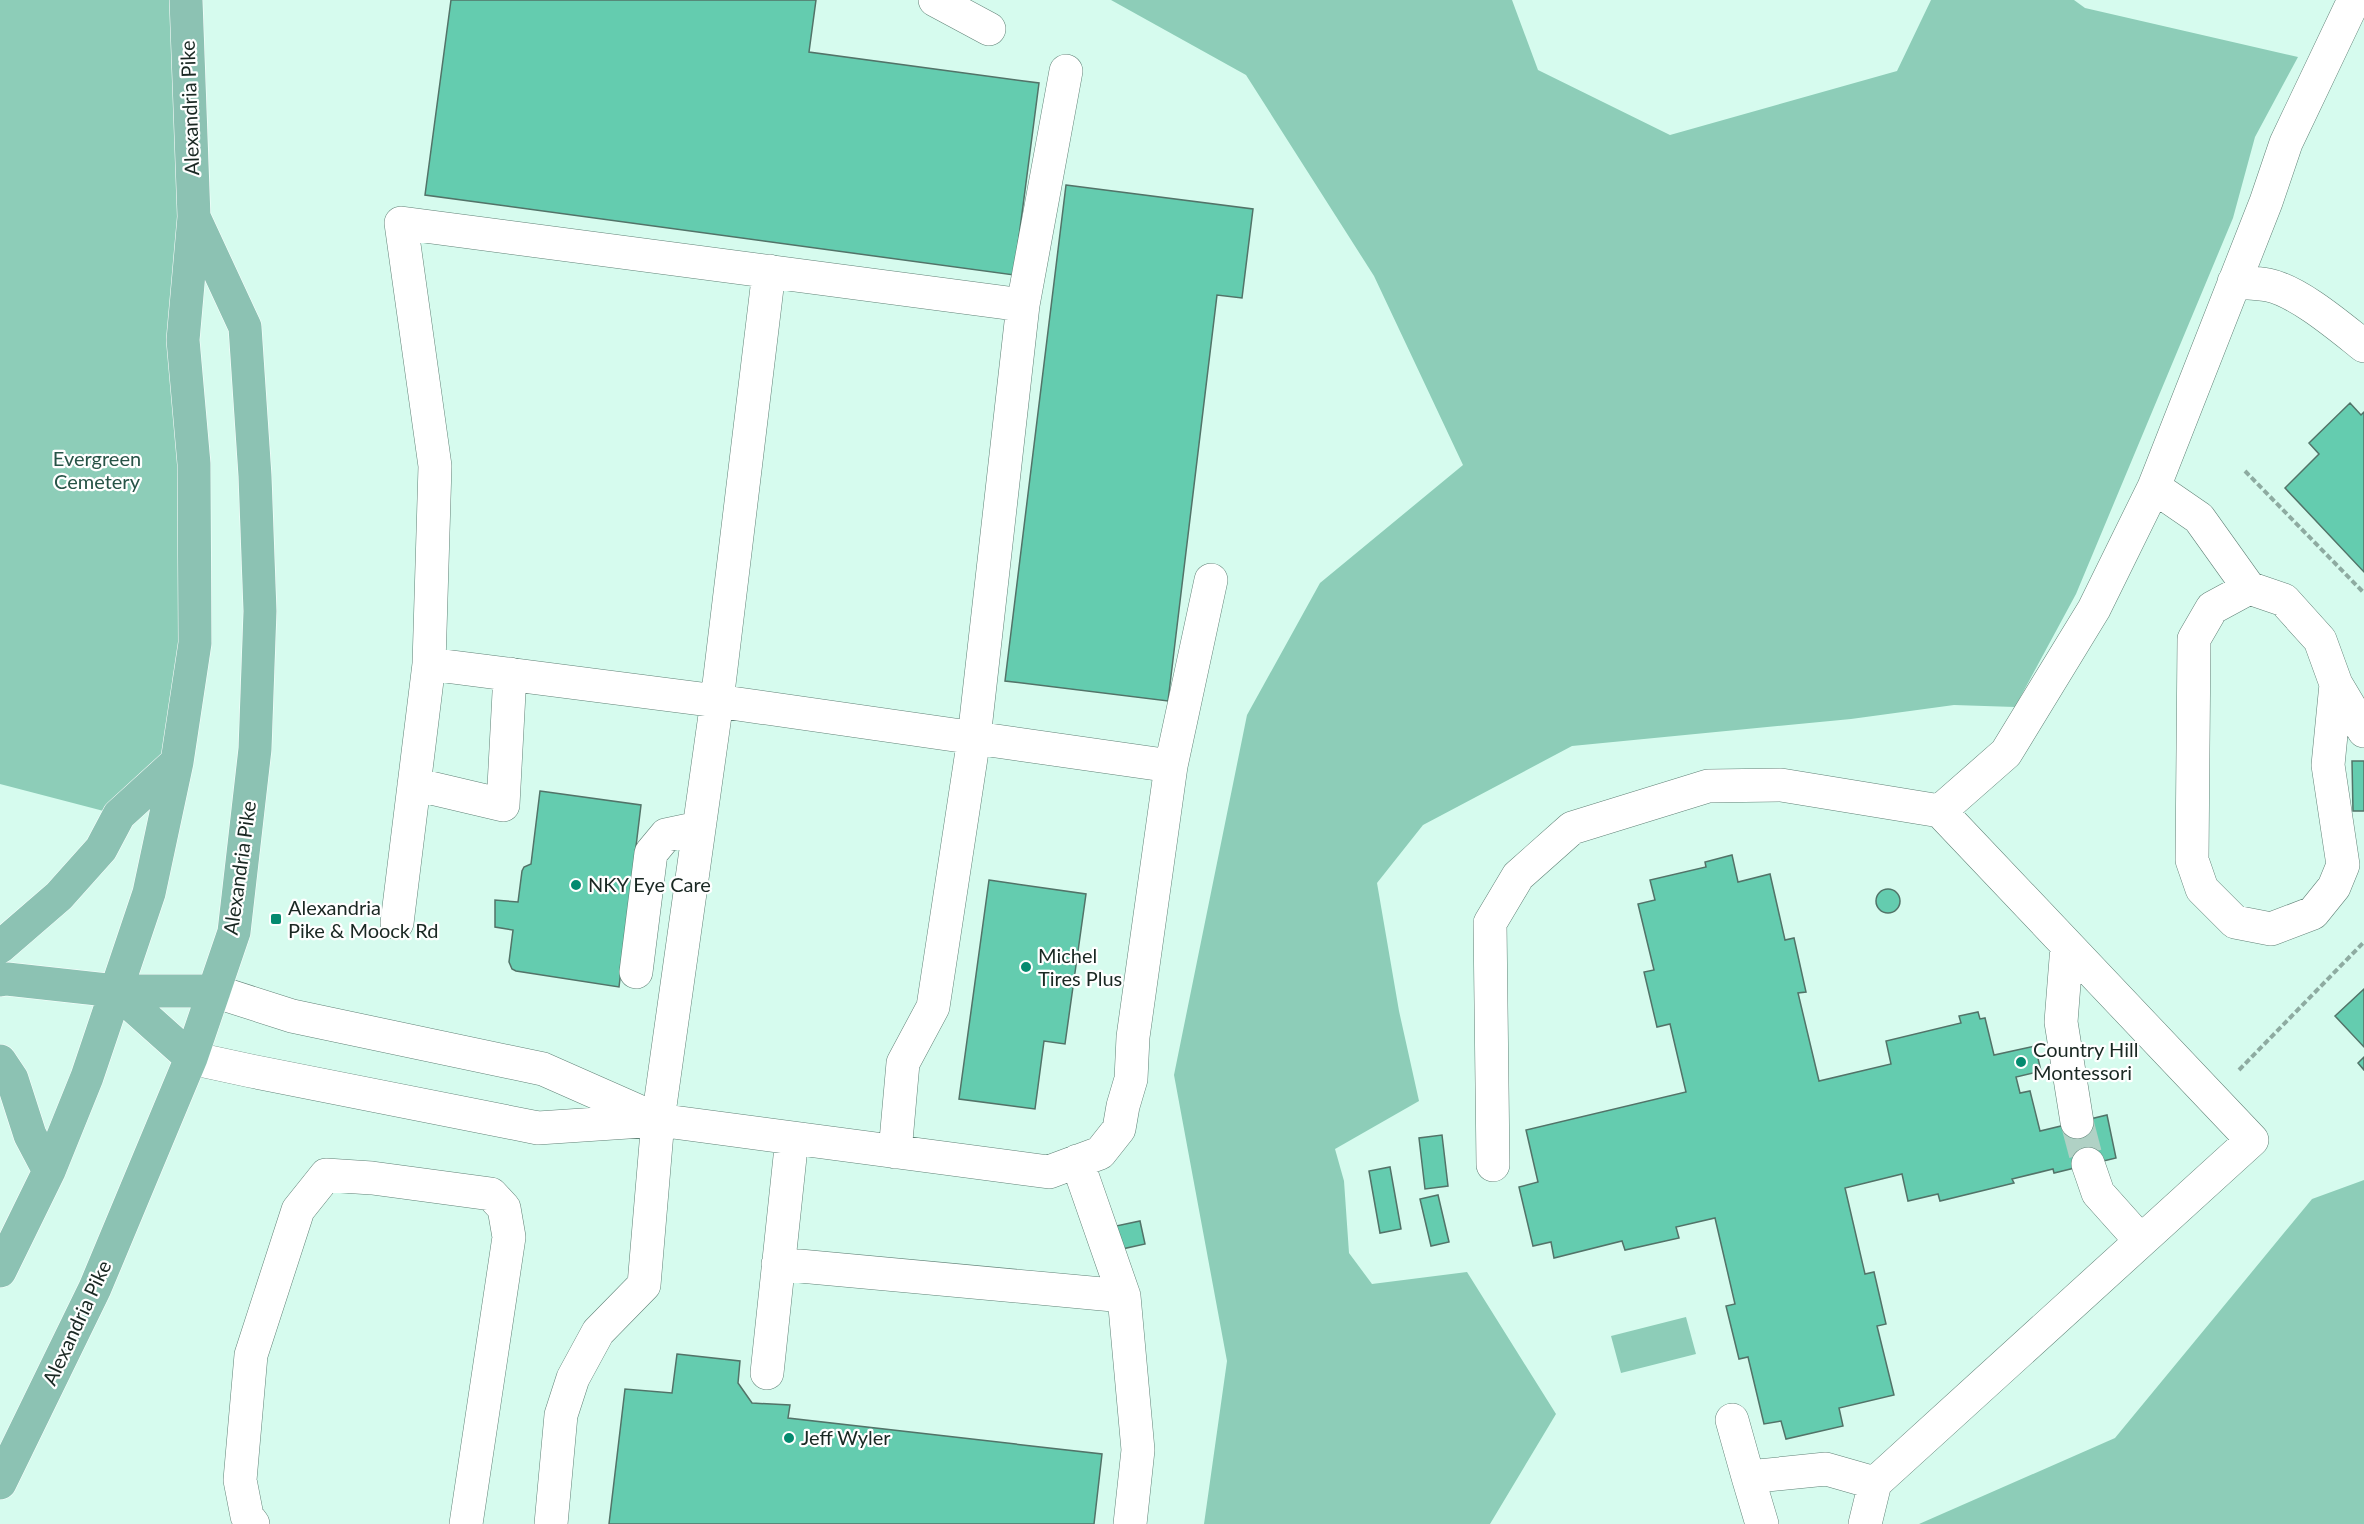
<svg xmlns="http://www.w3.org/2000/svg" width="2364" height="1524" viewBox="0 0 2364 1524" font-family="Lato,sans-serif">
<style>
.green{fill:#8dcdb8}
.building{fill:#64ccaf;stroke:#527368;stroke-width:1.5}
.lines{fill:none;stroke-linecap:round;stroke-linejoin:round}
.minor-tunnel{stroke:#b0d1c5;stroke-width:33;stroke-dasharray:33 16;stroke-linecap:butt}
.minor-casing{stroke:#618277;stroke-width:34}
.major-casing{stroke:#fff;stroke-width:34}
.path{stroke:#8eaba1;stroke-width:4;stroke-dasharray:6 3;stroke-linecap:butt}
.minor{stroke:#fff;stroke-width:33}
.major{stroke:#8cc2b3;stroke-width:33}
.poi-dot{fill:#048a6f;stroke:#fff;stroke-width:2}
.labels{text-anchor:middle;stroke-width:4.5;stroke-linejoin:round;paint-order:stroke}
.street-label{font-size:20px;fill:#1a2823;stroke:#fff}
.park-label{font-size:20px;fill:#275447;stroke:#fff}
.poi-label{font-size:20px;fill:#1a2823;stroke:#fff;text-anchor:start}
</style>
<rect width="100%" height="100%" fill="#d6fbee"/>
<path class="green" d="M0 0H186L194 217 177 762 119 815 0 784Z
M1111 0H1512L1538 70 1670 135 1897 71 1931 0H2074L2085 8 2298 57 2255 137 2233 218 2076 594 2015 707 1954 705 1851 719 1572 746 1423 825 1377 883 1399 1011 1419 1101 1335 1149 1344 1181 1349 1253 1372 1284 1467 1272 1556 1414 1490 1524H1204L1227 1361 1174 1075 1247 715 1320 583 1463 465 1374 276 1246 75Z
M2364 1180V1524H1919L2115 1438 2312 1199Z
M1686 1317 1696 1354 1621 1373 1611 1336Z"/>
<path class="building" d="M451 0H816L809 52 1039 83 1014 275 425 195Z
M1066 185 1253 209 1242 298 1217 295 1168 701 1005 681Z
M2350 403 2361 415 2364 412V572L2285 488 2319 454 2309 443Z
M2352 761H2364V811H2353Z
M540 791 641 805 619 987 516 971 512 969 509 962 513 930 495 927V900L518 902 522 871 524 867 531 864Z
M1732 855 1738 882 1770 874 1785 940 1794 938 1806 992 1798 993 1819 1081 1891 1064 1886 1041 1961 1023 1959 1016 1978 1012 1980 1019 1985 1018 1994 1055 2035 1046 2041 1071 2016 1077 2020 1093 2030 1091 2040 1131 2107 1115 2116 1158 2054 1173 2053 1169 2012 1179 2014 1183 1940 1201 1938 1194 1908 1201 1902 1174 1845 1188 1865 1274 1874 1272 1886 1324 1877 1326 1894 1395 1839 1408 1843 1426 1786 1439 1781 1421 1764 1424 1748 1357 1739 1359 1726 1306 1735 1304 1715 1218 1676 1227 1679 1238 1625 1250 1622 1241 1554 1258 1551 1242 1533 1246 1519 1187 1538 1182 1526 1130 1686 1092 1670 1024 1657 1027 1644 972 1654 970 1638 904 1655 900 1650 880 1706 867 1705 862Z
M989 880 1086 894 1065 1044 1044 1041 1035 1109 959 1099Z
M1876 901a12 12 0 1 1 24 0a12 12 0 1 1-24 0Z
M2364 989V1047L2335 1016Z
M2364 1057V1070L2358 1063Z
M1442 1135 1448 1186 1425 1189 1419 1138Z
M1390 1167 1401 1229 1380 1233 1369 1171Z
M1438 1195 1449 1242 1431 1246 1420 1199Z
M1140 1221 1145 1244 1122 1249 1116 1226Z
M677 1354 740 1361 738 1383 752 1403 790 1405 788 1418 1102 1454 1094 1524H609L625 1389 672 1393Z"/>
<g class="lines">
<path class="minor-tunnel" d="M2077 1122 2088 1164"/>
<g class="minor-casing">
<path id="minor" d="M935 0 989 29
M2234 282C2245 283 2257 283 2268 285 2298 291 2340 327 2364 346
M1023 305 1066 71
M2154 487 2199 518 2249 588 2284 600 2320 640 2336 684 2328 765 2343 865 2334 887 2313 913 2271 929 2235 922 2202 889 2192 860 2194 639 2212 608 2249 588
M2336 684 2364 731
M1171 766 1211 580
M414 784 503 805 510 674
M397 923 429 664 435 466 401 223 1023 305 974 738 933 1007 903 1063 895 1152
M2067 946 2061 1022 2077 1122
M636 972 651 853 666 835 699 828
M214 991 292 1016 543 1069 654 1118
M191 1058 251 1071 538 1128 658 1120 1049 1172 1100 1153 1119 1129 1123 1106 1131 1079 1133 1037 1171 766 717 701 429 664
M2088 1164 2098 1193 2140 1240
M1493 1165 1490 923 1518 876 1572 828 1708 786 1781 785 1940 811 2006 753 2094 609 2154 487 2266 202 2286 143 2354 0
M778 1264 1124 1296 1077 1161
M1124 1296 1138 1450 1130 1524
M767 1373 792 1138
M1732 1420 1748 1477
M253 1524 247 1516 240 1480 251 1355 298 1210 326 1175 372 1178 491 1194 504 1208 509 1237 466 1524
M551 1524 561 1415 573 1378 598 1332 644 1285 658 1120 717 701 769 271
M1762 1524 1748 1477 1826 1469 1875 1483
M1865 1524 1875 1483 2252 1140 1940 811"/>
</g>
<g class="major-casing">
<path id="major" d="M0 947 59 896 101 849 119 815 177 762
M0 980 7 979 116 991H214
M116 991 191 1058
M0 1061 12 1079 30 1135 49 1171
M0 1271 49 1171 87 1077 149 893 177 762 195 643 194 464 183 340 194 217 186 0
M0 1483 95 1288 191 1058 234 932 255 749 260 611 255 476 245 327 194 217"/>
</g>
<path class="path" d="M2245 471 2364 593
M2239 1070 2364 942"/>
<use href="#minor" class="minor"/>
<use href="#major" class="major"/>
</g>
<g class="poi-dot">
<circle cx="576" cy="885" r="6"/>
<rect x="270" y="913" width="12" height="12" rx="3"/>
<circle cx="1026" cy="967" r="6"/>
<circle cx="2021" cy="1062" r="6"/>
<circle cx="789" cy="1438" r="6"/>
</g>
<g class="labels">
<g class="street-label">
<text transform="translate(190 108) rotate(-92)" y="7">Alexandria Pike</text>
<text transform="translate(240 868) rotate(-82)" y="7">Alexandria Pike</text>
<text transform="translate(77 1323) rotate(-65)" y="7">Alexandria Pike</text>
</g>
<g class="park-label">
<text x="97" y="466">Evergreen<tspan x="97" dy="23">Cemetery</tspan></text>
</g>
<g class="poi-label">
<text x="588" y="892">NKY Eye Care</text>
<text x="288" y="915">Alexandria<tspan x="288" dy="23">Pike &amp; Moock Rd</tspan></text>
<text x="1038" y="963">Michel<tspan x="1038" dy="23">Tires Plus</tspan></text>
<text x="2033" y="1057">Country Hill<tspan x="2033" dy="23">Montessori</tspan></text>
<text x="801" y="1445">Jeff Wyler</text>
</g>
</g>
</svg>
